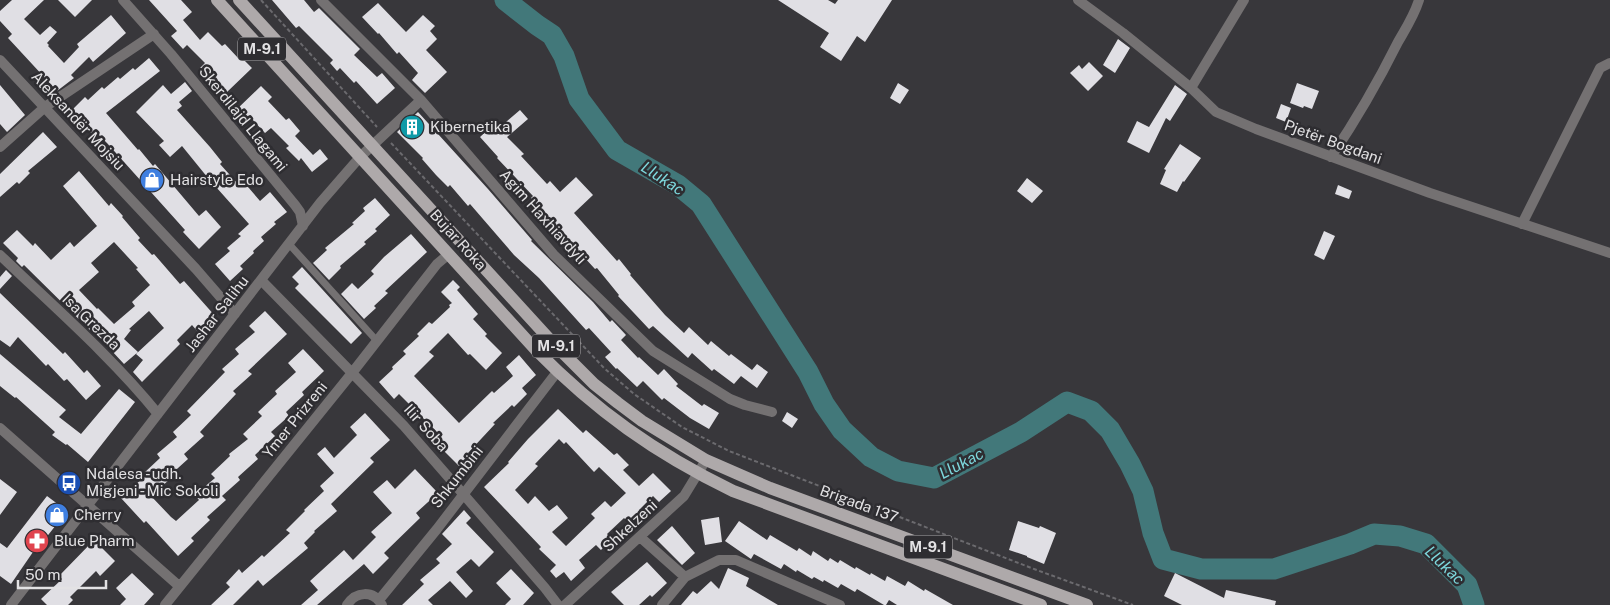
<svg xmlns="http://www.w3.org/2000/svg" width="1610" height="605" viewBox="0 0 1610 605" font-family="'Public Sans',sans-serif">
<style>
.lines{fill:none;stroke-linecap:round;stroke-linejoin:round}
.river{stroke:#42787a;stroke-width:21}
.building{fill:#e0dfe4;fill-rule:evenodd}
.path{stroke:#6b6a6e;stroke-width:2;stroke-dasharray:4 2.5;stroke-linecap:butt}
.pedestrian{stroke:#747172;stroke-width:7}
.minor{stroke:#747172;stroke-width:10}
.primary{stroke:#aea9aa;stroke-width:12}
.labels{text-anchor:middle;stroke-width:5;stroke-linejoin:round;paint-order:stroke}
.shield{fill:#2e2d31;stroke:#adacae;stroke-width:1}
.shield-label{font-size:14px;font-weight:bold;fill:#e3e2e4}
.street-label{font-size:15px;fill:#e3e2e4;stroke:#2e2d31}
.poi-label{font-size:15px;fill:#e3e2e4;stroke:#2e2d31;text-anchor:start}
.water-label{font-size:16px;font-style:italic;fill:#7dd7dc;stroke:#2e2d31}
</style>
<rect width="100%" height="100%" fill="#38373b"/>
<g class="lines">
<path class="river" d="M505 0 537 25 552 35 564 56 579 99 617 150 678 185 701 204 808 372 824 404 842 430 871 457 898 471 934 478 1021 432 1067 402 1091 411 1110 430 1130 464 1143 491 1153 533 1163 559 1201 569H1274L1350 544 1374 534 1400 536 1426 544 1467 585 1474 605"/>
</g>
<path class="building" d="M12 0H44L24 19 40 35 50 26 57 32 47 43 49 45 48 46 64 63 79 47 77 44 111 15 126 33 93 62 89 57 71 75 74 78 57 91 8 38 12 34 0 21V11Z
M58 0H92L75 17Z
M149 0H181L192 12 183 20 200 40 208 32 222 46 225 44 239 59 241 57 252 68 227 92 213 78 211 80 200 68 205 63 187 45 183 49 171 36 177 31Z
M272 0H304L314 12 319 8 360 49 354 55 377 77 382 73 395 88 377 104 356 81 354 83 340 68 337 71 330 63 333 60 299 26 296 28Z
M778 0H828L835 4 838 0H892L865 42 857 36 841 61 820 47 829 33Z
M378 3 406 32 423 15 435 26 430 31 437 39 426 50 447 72 425 93 412 80 418 73 399 52 397 54 379 33 378 34 362 17Z
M1118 39 1130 48 1115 73 1103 65Z
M149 58 160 71 106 113 138 150 139 149 153 166 155 164 199 216 206 210 221 227 199 249 183 232 185 230 107 143 95 131 92 134 71 111 85 97 88 100 102 87 104 89 118 77 120 79 133 68 135 70Z
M1089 62 1103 76 1088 91 1070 73 1079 65 1082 69Z
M185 82 192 91 179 102 182 106 177 110 210 147 222 162 220 164 238 184 242 180 260 201 270 192 287 212 274 222 276 224 261 237 264 241 253 251 254 253 240 266 243 269 230 281 215 264 230 251 227 248 241 236 238 234 249 224 208 178 182 146 170 157 159 145 164 141 136 112 163 85 171 94Z
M898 83 909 90 900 104 890 98Z
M1297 83 1319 91 1312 109 1304 106 1303 108 1290 103Z
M0 85 25 115 7 132 0 124Z
M1175 85 1187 94 1170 121 1166 118 1149 153 1127 142 1137 121 1149 127Z
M261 86 272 97 268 101 286 120 289 118 300 131 295 136 313 155 320 149 328 159 312 172 301 158 299 161 286 148 289 146 271 128 265 133 251 118 247 121 236 110Z
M1281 104 1291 108 1286 122 1276 118Z
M520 110 528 119 507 137 524 154 521 156 547 184 550 181 560 192 576 177 593 195 574 213 617 261 619 259 631 274 630 275 665 315 684 333 689 327 708 345 711 341 729 356 731 354 752 370 757 364 768 372 757 388 741 376 734 384 714 369 712 371 692 353 688 358 653 326 649 329 618 296 619 295 597 268 595 269 547 217 531 198 533 196 497 158 498 157 480 137 494 124 499 128Z
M418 112 488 189 532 240 531 241 593 302 610 322 612 320 626 335 621 340 638 358 639 357 658 375 664 369 678 384 676 386 702 406 704 404 719 413 709 429 690 418 664 398 662 400 643 381 637 387 617 368 616 369 605 357 611 352 589 328 586 330 539 278 514 255 470 204 468 206 450 185 448 187 436 175 422 159 423 158 397 132Z
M43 132 57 147 28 171 30 173 19 184 17 182 0 197V174Z
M1180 144 1201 158 1184 182 1183 181 1177 192 1160 184 1166 170 1164 169Z
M79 171 109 206 111 203 123 216 122 217 140 238 138 240 152 255 154 254 180 284 184 281 216 317 198 332 192 325 177 340 180 344 142 382 133 372 143 360 136 354 164 328 149 311 129 329 131 330 124 339 138 352 124 364 98 336 97 337 24 265 22 267 16 261 18 258 3 243 17 230 33 246 35 243 51 260 70 242 74 247 97 226 63 186ZM114 242 138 268 136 269 150 285 132 302 135 306 114 324 98 308 97 309 79 290 99 272 91 263Z
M1027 178 1043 191 1032 203 1017 191Z
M1338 185 1352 191 1349 199 1335 194Z
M375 198 390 215 375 229 377 231 364 242 366 244 340 266 341 268 329 280 313 263 327 250 325 248 354 224 352 223 365 211 363 208Z
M1324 231 1335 236 1324 260 1314 255Z
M411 234 427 252 385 291 388 293 374 306 376 308 364 319 341 294 352 283 358 289 374 274 371 271 384 257Z
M302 267 362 333 351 344 295 288 299 284 292 277Z
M6 270 12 276 0 289V277Z
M453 280 460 287 457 290 478 314 473 319 487 334 485 336 502 353 486 370 470 354 468 355 448 333 429 352 434 356 414 376 459 423 492 391 494 393 513 376 506 367 519 355 536 375 522 388 527 394 514 407 512 405 493 423 495 424 468 453 472 456 460 467 435 442 441 436 399 394 394 399 379 382 393 369 392 367 406 354 403 351 419 336 417 334 429 322 432 324 450 307 449 305 452 303 441 292Z
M0 293 63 354 65 352 84 373 87 370 101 386 86 400 67 379 64 381 48 364 46 366 18 337 10 347 0 340Z
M265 311 287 334 248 371 252 374 233 391 236 394 200 432 204 436 184 454 188 459 168 477 170 479 151 496 171 517 176 521 199 500 195 495 215 478 211 474 230 456 229 454 248 439 243 434 262 416 258 412 277 394 275 391 296 372 288 363 303 349 324 371 302 392 304 395 286 412 289 416 271 432 275 436 255 455 258 459 238 477 240 480 222 496 226 500 207 517 210 520 191 538 194 541 178 556 146 521 144 523 121 498 145 476 143 474 160 458 157 454 177 437 173 432 191 415 187 411 225 372 222 369 239 354 235 349 255 332 249 326Z
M0 354 66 410 59 417 81 434 119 389 135 402 88 462 67 444 66 445 52 435 55 432 16 397 15 398 0 386Z
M558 409 583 433 586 430 614 455 617 453 629 465 623 470 639 486 653 473 671 491 659 502 653 496 639 510 643 515 632 526 624 518 607 534 611 539 601 550 596 545 579 560 585 568 571 581 564 572 556 578 550 571 556 565 539 549 541 547 484 487 509 463 508 462 528 439ZM559 439 564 444 566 442 594 472 599 467 626 493 611 507 605 501 591 514 595 518 566 546 552 532 568 518 557 505 549 511 535 496 528 504 515 490 538 466 535 464Z
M787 412 798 419 792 428 782 421Z
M365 413 390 440 370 458 374 462 331 504 337 511 314 531 315 532 304 543 308 548 263 586 258 580 233 605H211L230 587 226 583 239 569 242 573 262 555 264 557 290 533 286 530 305 511 304 510 324 491 320 486 334 473 317 454 325 447 334 458 357 435 350 427Z
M415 469 438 493 416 513 420 518 384 553 389 558 373 574 364 564 317 605H301L318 590 310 581 344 550 353 560 376 537 371 532 392 513 373 492 387 480 395 489Z
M0 479 17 492 0 515Z
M47 496 67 511 34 553 33 552 11 584 0 576V543L7 548Z
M464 510 471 518 466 523 494 552 479 567 471 559 456 572 473 591 466 598 450 581 428 600 433 605H402L424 584 420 580 440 563 436 559 452 544 442 534Z
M719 517 722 542 705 545 701 520Z
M739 521 767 540 770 535 797 551 799 548 811 556 813 551 828 561 830 558 838 563 840 560 855 569 856 567 870 575 871 573 885 581 887 576 905 586 908 581 924 591 925 589 953 605H897L889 600 886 605H884L857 589 855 592 841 584 838 588 824 580 823 582 814 577 812 579 797 570 796 572 784 564 781 569 754 554 751 559 725 541Z
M1018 521 1039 528 1040 526 1056 533 1044 564 1027 557V556L1009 550Z
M672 526 695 553 682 565 657 540Z
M94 540 115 561 100 576 96 571 70 597 73 600 68 605H47L41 599 62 579 59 576Z
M647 562 667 583 652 597 650 595 639 605H624L611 592Z
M728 568 749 578 746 586 778 605H681L693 591 697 594 711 581 719 589Z
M511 569 534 593 523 605H505L511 599 496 583Z
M132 573 154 594 144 605H120L126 599 116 588Z
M1175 573 1224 598 1226 590 1276 601 1275 605H1182L1164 596Z"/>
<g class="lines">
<path class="path" d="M261 0 377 127
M391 143 604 368 634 394 682 427 729 451 1034 569 1133 605"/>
<path class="pedestrian" d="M289 244 377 341"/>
<path class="minor" d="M123 0 171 54 295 205 300 212 303 226
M321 0 421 100 554 255 653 351 730 399 745 405 772 412
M1078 0 1123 33 1191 88 1216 112 1256 129 1430 193 1610 253
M0 60 196 269 235 314
M1191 88 1244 0
M0 147 45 107 154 34
M1331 157C1356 120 1378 82 1398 42 1406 28 1414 16 1419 0
M1522 224 1600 68 1610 63
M0 255C53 306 111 356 158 414
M262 281 404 426 545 588 558 605
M0 428 179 586
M640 537 685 577 719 560H736L840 605
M379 600 437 529 557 372
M11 605 320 203 360 157 421 100
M165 605 352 373 437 264 449 254
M347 605C356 591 373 590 382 605
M565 605 684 496 706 460
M662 605 685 577"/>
<path class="primary" d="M217 0 535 349C596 411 655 453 733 491L1041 605
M239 0 552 342 594 384 618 403 642 421 706 460 770 488 1087 605"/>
</g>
<defs>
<g id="building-disc" transform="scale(1.25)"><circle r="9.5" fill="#0f9aa8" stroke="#2e2d31"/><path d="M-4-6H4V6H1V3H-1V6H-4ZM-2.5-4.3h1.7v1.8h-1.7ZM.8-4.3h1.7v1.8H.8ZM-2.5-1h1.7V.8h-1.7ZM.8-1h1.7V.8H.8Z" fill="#fff"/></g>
<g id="shop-disc" transform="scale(1.25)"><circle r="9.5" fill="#3f7fe0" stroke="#2e2d31"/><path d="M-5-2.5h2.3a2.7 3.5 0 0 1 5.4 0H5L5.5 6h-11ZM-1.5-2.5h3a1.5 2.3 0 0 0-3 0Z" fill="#fff"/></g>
<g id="bus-disc" transform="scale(1.25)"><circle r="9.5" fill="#1a4fb4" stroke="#2e2d31"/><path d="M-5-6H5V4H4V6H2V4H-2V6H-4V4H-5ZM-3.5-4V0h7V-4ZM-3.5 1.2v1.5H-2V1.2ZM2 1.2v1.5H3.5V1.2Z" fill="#fff"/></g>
<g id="pharmacy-disc" transform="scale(1.25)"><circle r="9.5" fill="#e0444e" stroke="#2e2d31"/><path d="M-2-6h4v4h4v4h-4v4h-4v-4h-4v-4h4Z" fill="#fff"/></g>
</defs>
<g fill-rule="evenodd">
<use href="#building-disc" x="412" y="127"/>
<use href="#shop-disc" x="152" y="180"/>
<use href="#bus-disc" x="69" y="483"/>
<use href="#shop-disc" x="57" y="515"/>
<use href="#pharmacy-disc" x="37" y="541"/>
</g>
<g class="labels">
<g class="shield">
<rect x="238" y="37.5" width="48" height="23" rx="4"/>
<rect x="532" y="334.5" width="48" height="23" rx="4"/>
<rect x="904" y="535.5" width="48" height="23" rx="4"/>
</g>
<g class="shield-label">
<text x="262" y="54">M-9.1</text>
<text x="556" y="351">M-9.1</text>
<text x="928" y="552">M-9.1</text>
</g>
<g class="street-label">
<text transform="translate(243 119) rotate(51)" y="5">Skerdilajd Llagami</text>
<text transform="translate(78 121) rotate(47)" y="5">Aleksandër Mojsiu</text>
<text transform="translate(1333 142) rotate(20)" y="5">Pjetër Bogdani</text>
<text transform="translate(543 217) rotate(48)" y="5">Agim Haxhiavdyli</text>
<text transform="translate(458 240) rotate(48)" y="5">Bujar Roka</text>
<text transform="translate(217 314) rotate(-52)" y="5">Jashar Salihu</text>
<text transform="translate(91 322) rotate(44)" y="5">Isa Grezda</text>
<text transform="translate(295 420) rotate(-51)" y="5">Ymer Prizreni</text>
<text transform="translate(426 428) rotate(48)" y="5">Ilir Soba</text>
<text transform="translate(457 477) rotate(-52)" y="5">Shkumbini</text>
<text transform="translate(859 504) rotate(20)" y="5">Brigada 137</text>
<text transform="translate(630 526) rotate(-43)" y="5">Shkelzeni</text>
</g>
<g class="poi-label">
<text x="430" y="132">Kibernetika</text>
<text x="170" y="185">Hairstyle Edo</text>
<text x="86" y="479">Ndalesa - udh.<tspan x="86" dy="17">Migjeni - Mic Sokoli</tspan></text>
<text x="74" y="520">Cherry</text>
<text x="54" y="546">Blue Pharm</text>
</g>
<g class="water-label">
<text transform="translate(663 178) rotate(33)" y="6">Llukac</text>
<text transform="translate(961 463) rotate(-28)" y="6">Llukac</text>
<text transform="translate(1445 565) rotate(44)" y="6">Llukac</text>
</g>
</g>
<path d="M18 580v8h88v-8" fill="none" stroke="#e3e2e4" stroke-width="2.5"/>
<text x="25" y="580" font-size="15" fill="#e3e2e4" stroke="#2e2d31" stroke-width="4" paint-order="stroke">50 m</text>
</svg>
